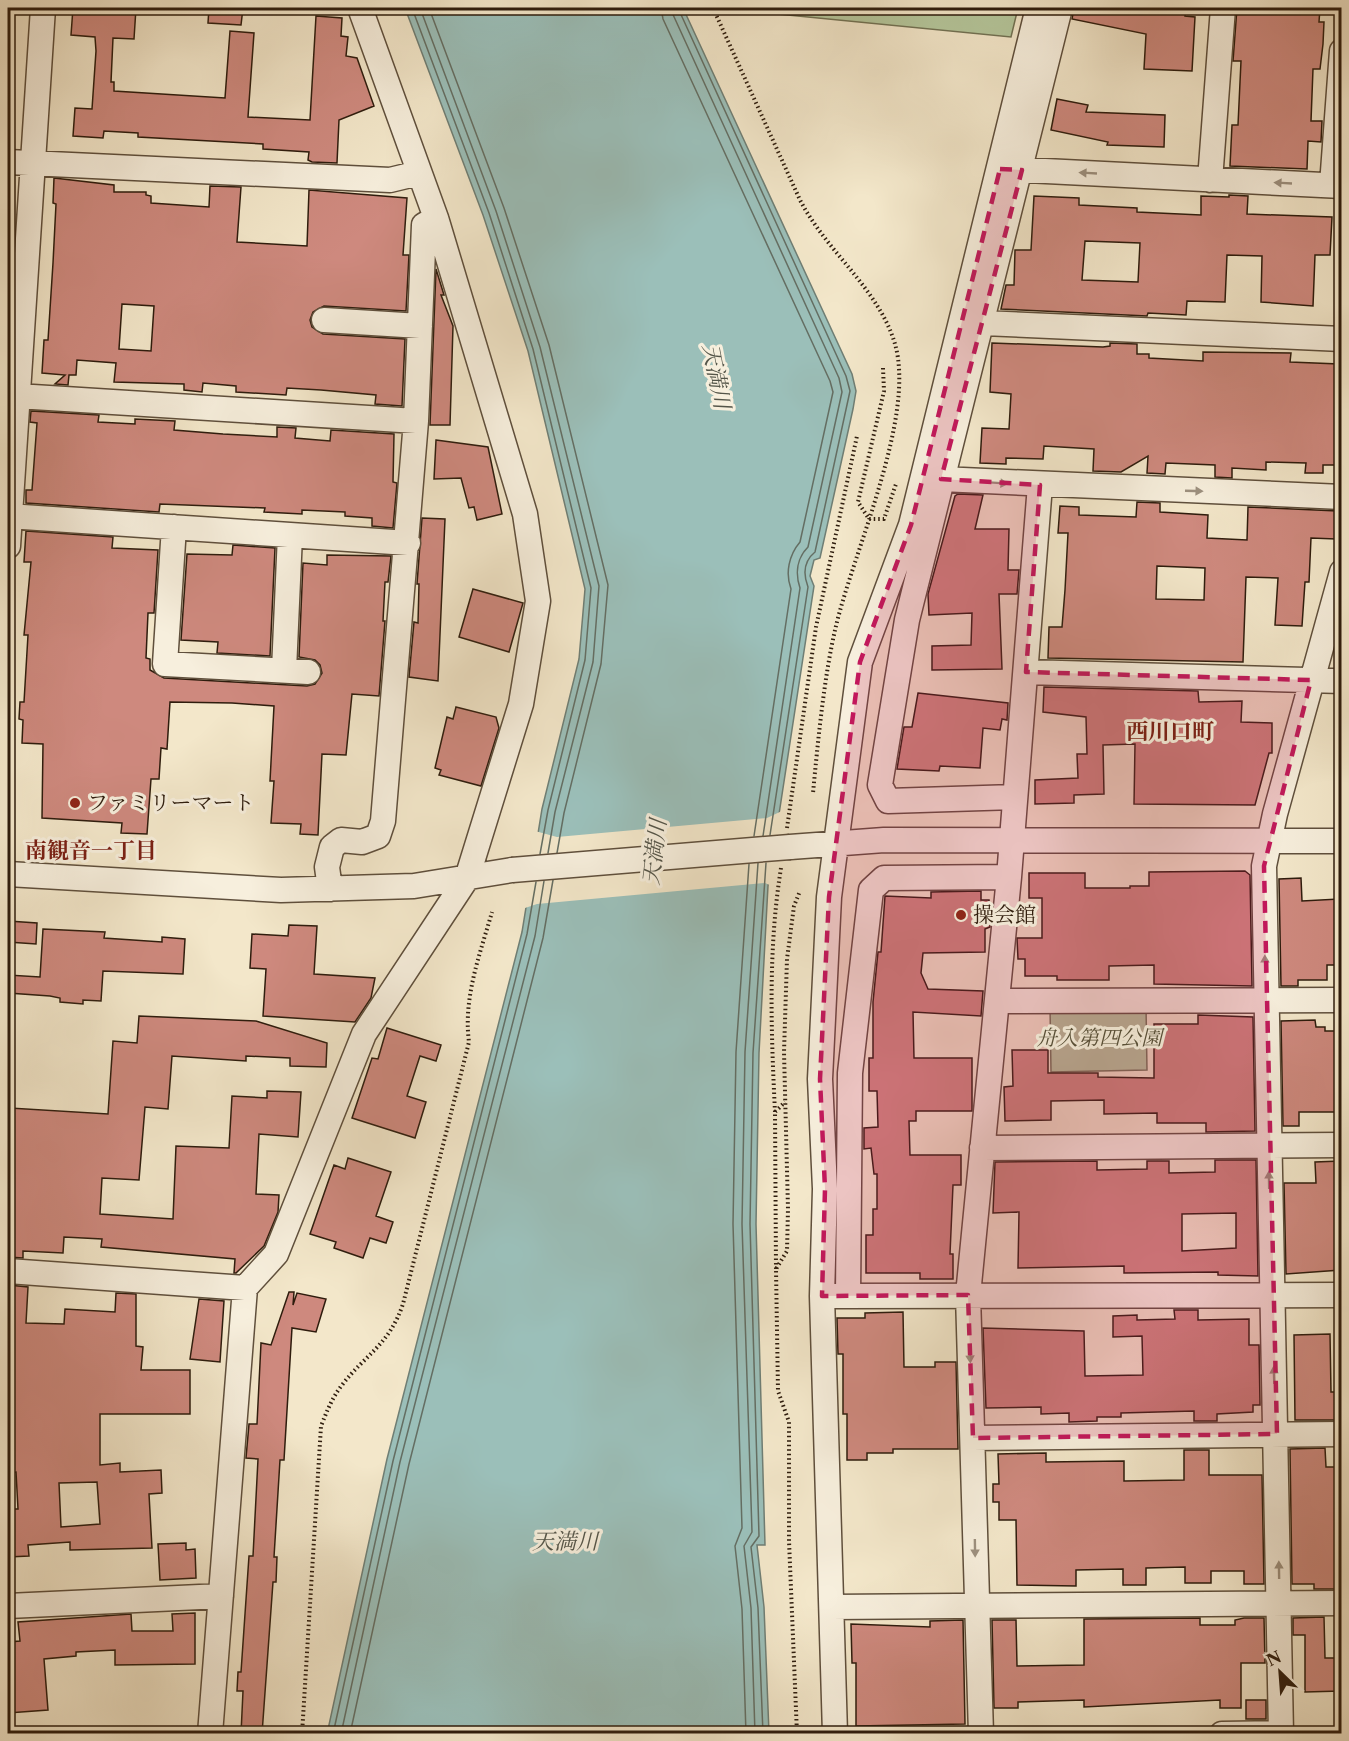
<svg xmlns="http://www.w3.org/2000/svg" width="1349" height="1741" viewBox="0 0 1349 1741" font-family="'Libre Caslon Text','Noto Serif JP',serif">
<style>
.green{fill:#b5c79c;stroke:#727254;stroke-width:1.5}
.water{fill:#9bbfb9;stroke:#6f7e74;stroke-width:1.5}
.pier{fill:#f3e7ca}
.lines{fill:none;stroke-linecap:round;stroke-linejoin:round}
.shore{stroke:#646e63;stroke-width:1.5}
.building{fill:#ce897e;stroke:#2e1c0d;stroke-width:1.5;fill-rule:evenodd}
.minor-casing{stroke:#5f4f3c;stroke-width:27}
.path{stroke:#2e1c0d;stroke-width:4;stroke-dasharray:1.5 3;stroke-linecap:butt}
.minor{stroke:#f7efdd;stroke-width:24}
.minor-bridge-casing{stroke:#5f4f3c;stroke-width:27;stroke-linecap:butt}
.minor-bridge{stroke:#f7efdd;stroke-width:24}
.oneway{fill:#9d907f}
.marked{fill:#c2185b;fill-opacity:0.2;stroke:#c2185b;stroke-width:4.5;stroke-dasharray:12 8;stroke-linejoin:round}
.poi-dot{fill:#8f2418;stroke:#f7efdd;stroke-width:2}
.labels{text-anchor:middle;stroke-width:6;stroke-linejoin:round;paint-order:stroke}
.poi-label{font-size:21px;fill:#2e1c0d;stroke:#f7efdd;text-anchor:start}
.park-label{font-size:21px;font-style:italic;fill:#564f38;stroke:#f7efdd}
.water-label{font-size:22px;font-style:italic;fill:#545549;stroke:#f7efdd}
.neighbourhood-label{font-size:22px;font-weight:bold;fill:#7a1f14;stroke:#f7efdd}
</style>
<rect width="100%" height="100%" fill="#f3e7ca"/>
<filter id="stains"><feTurbulence type="fractalNoise" baseFrequency=".00333" numOctaves="4"/><feColorMatrix values="0 0 0 0 .2 0 0 0 0 .09 0 0 0 0 .02 0 0 0 .5 -.17"/></filter>
<radialGradient id="worn" r=".72"><stop offset=".6" stop-color="#630" stop-opacity="0"/><stop offset="1" stop-color="#630" stop-opacity=".3"/></radialGradient>
<path class="green" d="M745 8H1018L1011 37 747 11Z
M1146 1005 1147 1070 1051 1072 1050 1006Z"/>
<path class="water" d="M405 8H683L852 374 856 391 853 409 820 558 814 560 810 576 814 586 768 886 759 1053 756 1224 765 1545H757L764 1607 769 1733 327 1734 387 1459 522 932 542 809 579 659 585 589 528 351 483 215Z"/>
<path class="pier" d="M784 810 772 886 765 883 537 904 522 909 535 831 557 837 767 818Z"/>
<g class="lines">
<path class="shore" d="M412 8 489 213 533 349 591 588 585 660 548 810 540 854
M420 8 496 211 540 347 599 586 593 662 555 812 548 853
M429 8 504 208 549 345 608 585 601 664 564 813 557 853
M661 8 663 19 830 381 833 392 800 542C789 555 785 573 791 589L754 836
M670 8 839 378 842 392 808 547C797 558 795 573 800 588L763 836
M678 8 846 376 850 391 815 552C804 561 803 574 808 587L770 835
M333 1734 393 1461 527 934 536 882
M341 1734 400 1462 535 936 544 881
M350 1734 409 1464 543 938 553 880
M746 1734 742 1609 735 1546 742 1528 733 1224 736 1052 749 864
M755 1734 751 1608 744 1546 752 1532 742 1224 745 1052 758 863
M763 1734 758 1608 751 1547 759 1536 750 1224 753 1053 766 863"/>
</g>
<path class="building" d="M73 8H136L134 39 113 38 111 82H114V91L225 98 230 31 254 33 248 117 310 120 316 16 342 18 341 36 348 37 346 56 357 58 374 106 339 120 337 163 312 162 308 160 309 152 263 149V144L138 137V133L104 131 103 138 73 136 75 108 92 109 96 51 95 37 71 35Z
M209 8H243L241 25 208 23Z
M1074 8H1096L1111 11 1112 8H1186L1185 16 1195 17 1192 71 1144 69 1146 34 1072 19Z
M1237 8H1320L1319 22H1324L1323 44 1320 69H1313L1311 121H1322L1321 142 1308 141 1307 169 1230 166 1232 125H1238L1241 61H1233Z
M1057 99 1088 105 1086 112 1165 115 1164 147 1107 145 1108 142 1051 130Z
M54 178 114 185V192H146V195L151 196V203L209 207 210 186 241 187 237 242 307 246 309 190 407 198 403 255H409L406 311 324 306 313 312 310 320 312 327 323 334 405 339 402 406 375 404 376 395 321 390 287 388 286 395 236 392V386L203 383 202 392 184 390V384L114 382 116 363 77 360 76 375H69L68 385 55 384 65 375 42 373 44 340H48L53 263 56 204 53 203ZM122 304 154 306 151 351 119 349Z
M1229 195 1248 196 1247 214 1332 217 1330 255H1315L1313 306 1261 302 1262 256 1227 255 1225 302 1187 301 1186 315 1148 313 1147 316 1001 309 1006 285H1014L1015 250H1031L1034 196 1079 198V205L1137 208V212L1201 215V196L1229 197ZM1085 241 1140 243 1138 282 1082 280Z
M436 269 444 295H441L453 326 450 425H430Z
M992 343 1103 347 1110 346V343L1137 344V354H1149V358L1203 361V352L1291 353 1290 362 1339 364 1336 421H1341V465H1323V473H1305L1306 463 1266 462V470L1232 468V478L1215 477V465L1166 463 1165 474 1147 473 1148 456 1121 472 1093 471 1094 449 1044 446 1043 459 1006 458V464L980 463 982 428 1009 429 1011 394 990 392Z
M31 411 99 415 98 422 135 424V419L175 421 174 430 223 434 277 437V427L296 428 295 438 330 441 331 430 394 434 393 482 397 483 393 528 372 526V518L345 516V512L302 510V514L264 512 265 508 160 504 159 512 26 503V490H32L37 423 30 422Z
M436 440 488 447 502 514 477 520 474 507 469 508 461 478 434 479Z
M958 494 983 495 975 529H1009L1008 570H1019L1017 594H999L1002 669 932 670V646L971 645 972 613 929 615 928 594 955 496Z
M1137 502 1160 503V512L1208 515 1207 538 1247 540 1248 507 1338 511 1336 539 1311 538 1309 582H1305L1302 626 1275 625 1278 578 1246 577 1243 662 1048 658 1049 627H1062L1065 590 1068 533H1058L1060 506 1079 507V515L1136 517ZM1157 566 1205 568 1204 600 1156 599Z
M422 518 445 519 438 681 409 677 414 622 418 623 419 584H417Z
M26 531 113 537 112 548 158 550 154 613H148L146 658 150 659V670L164 678 307 686 315 684 322 673 320 665 315 660 299 657 303 563 327 565V555L391 556 388 582H385L383 621H385L379 696 352 694 346 755 322 754 318 835 300 834 301 824 271 823 274 781H270L274 706 232 703 170 702 167 749 161 748 159 779H151L147 834 121 833 122 823 42 818 43 744 22 743 23 720 19 719 20 702H24L28 635H24L31 562H24Z
M233 545 275 548 270 656 217 653 218 642 181 640 187 554 232 555Z
M473 589 523 603 509 652 459 637Z
M1044 687 1198 691 1199 702 1242 701 1241 722 1272 723V753H1269L1255 805 1134 804 1135 744 1103 745 1104 794 1074 795V803L1035 804V780L1078 778 1077 754H1087L1086 717 1043 712Z
M918 693 1008 703 1007 720 1002 719 1000 730 983 728 980 768 940 766 939 771 897 769 904 727H912Z
M456 707 496 717 499 728 481 786 439 775 441 770 435 768 447 717 453 719Z
M1245 871 1250 875 1252 986 1154 984V965L1109 966V980H1057V976H1025V959H1018L1017 938H1042V898H1029V873H1085V888H1130V886H1149V872Z
M1301 878 1302 901 1339 899 1341 965H1327V980H1298V986H1281L1279 879Z
M981 891V900H989L990 927 985 929V952L923 953 921 973 928 989 983 991 981 1016 913 1012 914 1058H972V1111H916V1121H909L910 1155H961V1185H953L950 1254H953V1279H920V1273H866V1235H873V1209H877V1174H874L871 1148 864 1149V1128L878 1127 877 1091H869V1058H873V1002L878 952H881L885 896 931 898V892Z
M8 921 37 923 36 944 8 942Z
M289 925 317 926 314 974 375 978 371 998 355 1022 263 1016 266 969 250 968 252 934 288 936Z
M43 929 105 932 104 938 162 942V937L185 939 183 974 103 971 101 1001 83 1000V1004L60 1002V998L50 996 8 993V975L40 977Z
M1198 1015 1253 1017 1255 1131 1206 1132V1123H1157V1113L1104 1114V1100L1051 1101V1120L1005 1121 1004 1087 1013 1086 1012 1050H1048V1073H1098V1077L1154 1078V1024H1198Z
M139 1016 256 1021 327 1043 326 1067 290 1066V1058L246 1056V1061L172 1056 168 1109 145 1107 139 1180 102 1178 100 1214 173 1219 176 1146 229 1148 232 1096 267 1098V1091L301 1092 298 1137 259 1134 256 1194 279 1195 278 1212 264 1246 236 1273H234L235 1259 101 1247 102 1239 64 1237 63 1253 23 1251V1258L8 1257V1186L12 1131H9L10 1108 108 1114 113 1041 137 1043Z
M1315 1020 1316 1027H1325V1031H1341V1112H1299V1126H1283L1281 1021Z
M387 1028 441 1045 436 1061 420 1056 407 1096 426 1102 415 1138 352 1118 372 1058 378 1059Z
M348 1158 391 1172 376 1216 393 1222 386 1243 370 1238 363 1258 334 1248 336 1242 310 1234 334 1165 345 1169Z
M1215 1160H1256L1258 1276 1218 1275V1272L1124 1273V1266L1018 1268 1019 1212 993 1213 995 1162 1097 1161V1170L1147 1169V1161H1169V1173L1215 1172ZM1236 1213V1248L1182 1251V1214Z
M1341 1161V1270L1286 1274 1284 1183H1316L1315 1162Z
M8 1285 28 1287 26 1323 64 1324 65 1309 115 1312 116 1293 136 1294V1346L143 1347 141 1370H190V1414H100V1465L120 1463V1472L161 1470 162 1493 149 1494 152 1548 70 1550V1542L28 1545 29 1556 8 1557V1509H18L16 1472 8 1473ZM97 1482 100 1524 61 1527 59 1483Z
M289 1292H294L293 1305 297 1293 326 1299 316 1332 292 1328 284 1460H280L274 1557H277L276 1582H273L262 1734H241L243 1691H237L238 1672H241L249 1556H253L258 1459 246 1458 249 1424H257L261 1343 271 1345Z
M199 1299 224 1301 220 1362 190 1359Z
M1174 1310H1198V1320L1249 1319V1345H1259L1260 1405H1253V1412L1217 1414V1421H1194V1411L1121 1413V1417H1097V1421L1069 1422V1413L1041 1414V1407L986 1408 983 1328 1084 1331 1085 1376 1143 1375 1142 1336 1113 1337V1316L1137 1315V1320L1175 1319Z
M903 1312 904 1367H935V1362H956L958 1449H893V1453H867V1460H847V1414H843V1354H838L837 1318H865V1313Z
M1330 1334 1331 1392H1341V1420H1295L1294 1335Z
M1325 1448 1326 1467H1341V1589H1314V1584H1292L1290 1449Z
M1184 1450H1209V1475H1262L1264 1584H1244V1571H1211V1583H1185V1567L1146 1568V1585H1123V1569L1076 1570V1586L1017 1585 1016 1520H999V1502H993V1484H999L998 1454 1046 1453V1462L1124 1461V1481L1184 1480Z
M186 1543V1550L195 1549 196 1578 160 1580 158 1544Z
M195 1613V1664L115 1665V1650L76 1652V1656L44 1659 48 1710 8 1713V1642L20 1641 18 1622 131 1614 132 1631H173L172 1614Z
M1324 1617 1325 1658H1341V1691L1305 1692V1635H1293V1618Z
M1200 1618V1625H1235V1620L1244 1618H1264L1265 1663H1241V1708H1220V1700L1084 1707V1700L1018 1702V1708H994L992 1620H1016L1017 1666 1084 1665V1619Z
M963 1620 965 1724 856 1726V1663H852L851 1624 930 1627V1621Z
M1246 1700H1266V1719H1246Z"/>
<g class="lines">
<g class="minor-casing">
<path id="minor" d="M8 162 390 180 419 173
M1005 169 1342 186
M1210 180 1223 8
M1332 185 1342 51
M324 320 420 326
M983 323 1342 339
M17 396 416 421
M941 479 1342 497
M8 516 408 543
M174 527 165 664 308 672
M8 546 43 8
M284 670 290 535
M1026 672 1342 681
M1015 797 888 801 880 785 907 620 1060 8
M790 847 884 840 1342 841
M8 874 281 890 414 886 512 870
M330 889 327 867 332 847 341 840 362 842 378 836 383 821 416 421 424 225 436 218
M997 1001 1342 1000
M982 1148 1342 1145
M8 1271 245 1288
M831 1296 1342 1295
M848 1296 850 1073 871 890 884 878 1009 877
M973 1438 1342 1434
M8 1606 221 1596
M832 1607 1342 1603
M210 1734 245 1288 276 1254 364 1034 467 878 521 704 538 601 525 514 436 218 360 8
M835 1734 822 1296 825 1189 820 1079 829 897 860 662 911 525 1038 8
M981 1734 968 1295 1009 877 1040 485
M1222 1734 1281 1733
M1281 1734 1264 866 1275 814 1342 572"/>
</g>
<path class="path" d="M713 8 800 200C826 251 879 289 895 344 916 417 854 550 836 626 824 676 818 741 813 793
M883 368 884 391 858 502 869 519H884L896 484
M787 828 816 627 857 436
M775 1112C771 1030 768 949 781 868
M776 1269 775 1112 785 1102
M302 1734 321 1426C327 1411 332 1398 342 1385 366 1354 389 1345 403 1304L469 1042C463 998 480 954 492 912
M797 1734 789 1541V1422L778 1391 776 1269 787 1251 788 1209 784 1052 787 959 794 906 800 891"/>
<use href="#minor" class="minor"/>
<g class="minor-bridge-casing">
<path id="minor-bridge" d="M512 870 790 847"/>
</g>
<use href="#minor-bridge" class="minor-bridge"/>
</g>
<defs><path id="oneway-solid" d="M-6-.8H1V-3.2L6.5 0L1 3.2V.8H-6Z" transform="scale(1.5)"/></defs>
<g class="oneway">
<use href="#oneway-solid" transform="translate(1088 173) rotate(-177)"/>
<use href="#oneway-solid" transform="translate(1283 183) rotate(-177)"/>
<use href="#oneway-solid" transform="translate(999 483) rotate(4)"/>
<use href="#oneway-solid" transform="translate(1194 491) rotate(2)"/>
<use href="#oneway-solid" transform="translate(1265 964) rotate(-91)"/>
<use href="#oneway-solid" transform="translate(1269 1180) rotate(-91)"/>
<use href="#oneway-solid" transform="translate(970 1354) rotate(88)"/>
<use href="#oneway-solid" transform="translate(1274 1375) rotate(-92)"/>
<use href="#oneway-solid" transform="translate(975 1548) rotate(89)"/>
<use href="#oneway-solid" transform="translate(1279 1570) rotate(-91)"/>
</g>
<path class="marked" d="M1000 169 1022 170 941 479 1040 485 1026 672 1311 680 1264 866 1277 1434 973 1438 968 1295 822 1296 825 1189 820 1079 829 897 860 662 911 525Z"/>
<g class="poi-dot">
<circle cx="75" cy="803" r="6"/>
<circle cx="961" cy="915" r="6"/>
</g>
<g class="labels">
<g class="poi-label">
<text x="87" y="810">ファミリーマート</text>
<text x="973" y="922">操会館</text>
</g>
<g class="park-label">
<text x="1099" y="1045">舟入第四公園</text>
</g>
<g class="water-label">
<text transform="translate(717 376) rotate(79)" y="8">天満川</text>
<text transform="translate(654 852) rotate(-83)" y="8">天満川</text>
<text x="565" y="1549">天満川</text>
</g>
<g class="neighbourhood-label">
<text x="1170" y="739">西川口町</text>
<text x="91" y="858">南観音一丁目</text>
</g>
</g>
<rect width="1349" height="1741" fill="none" stroke="#f3e7ca" stroke-width="30"/>
<rect x="9" y="9" width="1331" height="1723" fill="none" stroke="#2e1c0d" stroke-width="3"/>
<rect x="15" y="15" width="1319" height="1711" fill="none" stroke="#2e1c0d" stroke-width="1.5"/>
<g transform="translate(1280 1672) rotate(335)" stroke="#f7efdd" stroke-width="4.5" paint-order="stroke">
<path d="M0-4.5L10 22L0 15L-10 22Z" fill="#2e1c0d"/>
<text y="-9" font-size="16" font-weight="bold" text-anchor="middle" fill="#2e1c0d">N</text>
</g>
<rect width="100%" height="100%" filter="url(#stains)"/>
<rect width="100%" height="100%" fill="url(#worn)"/>
</svg>
